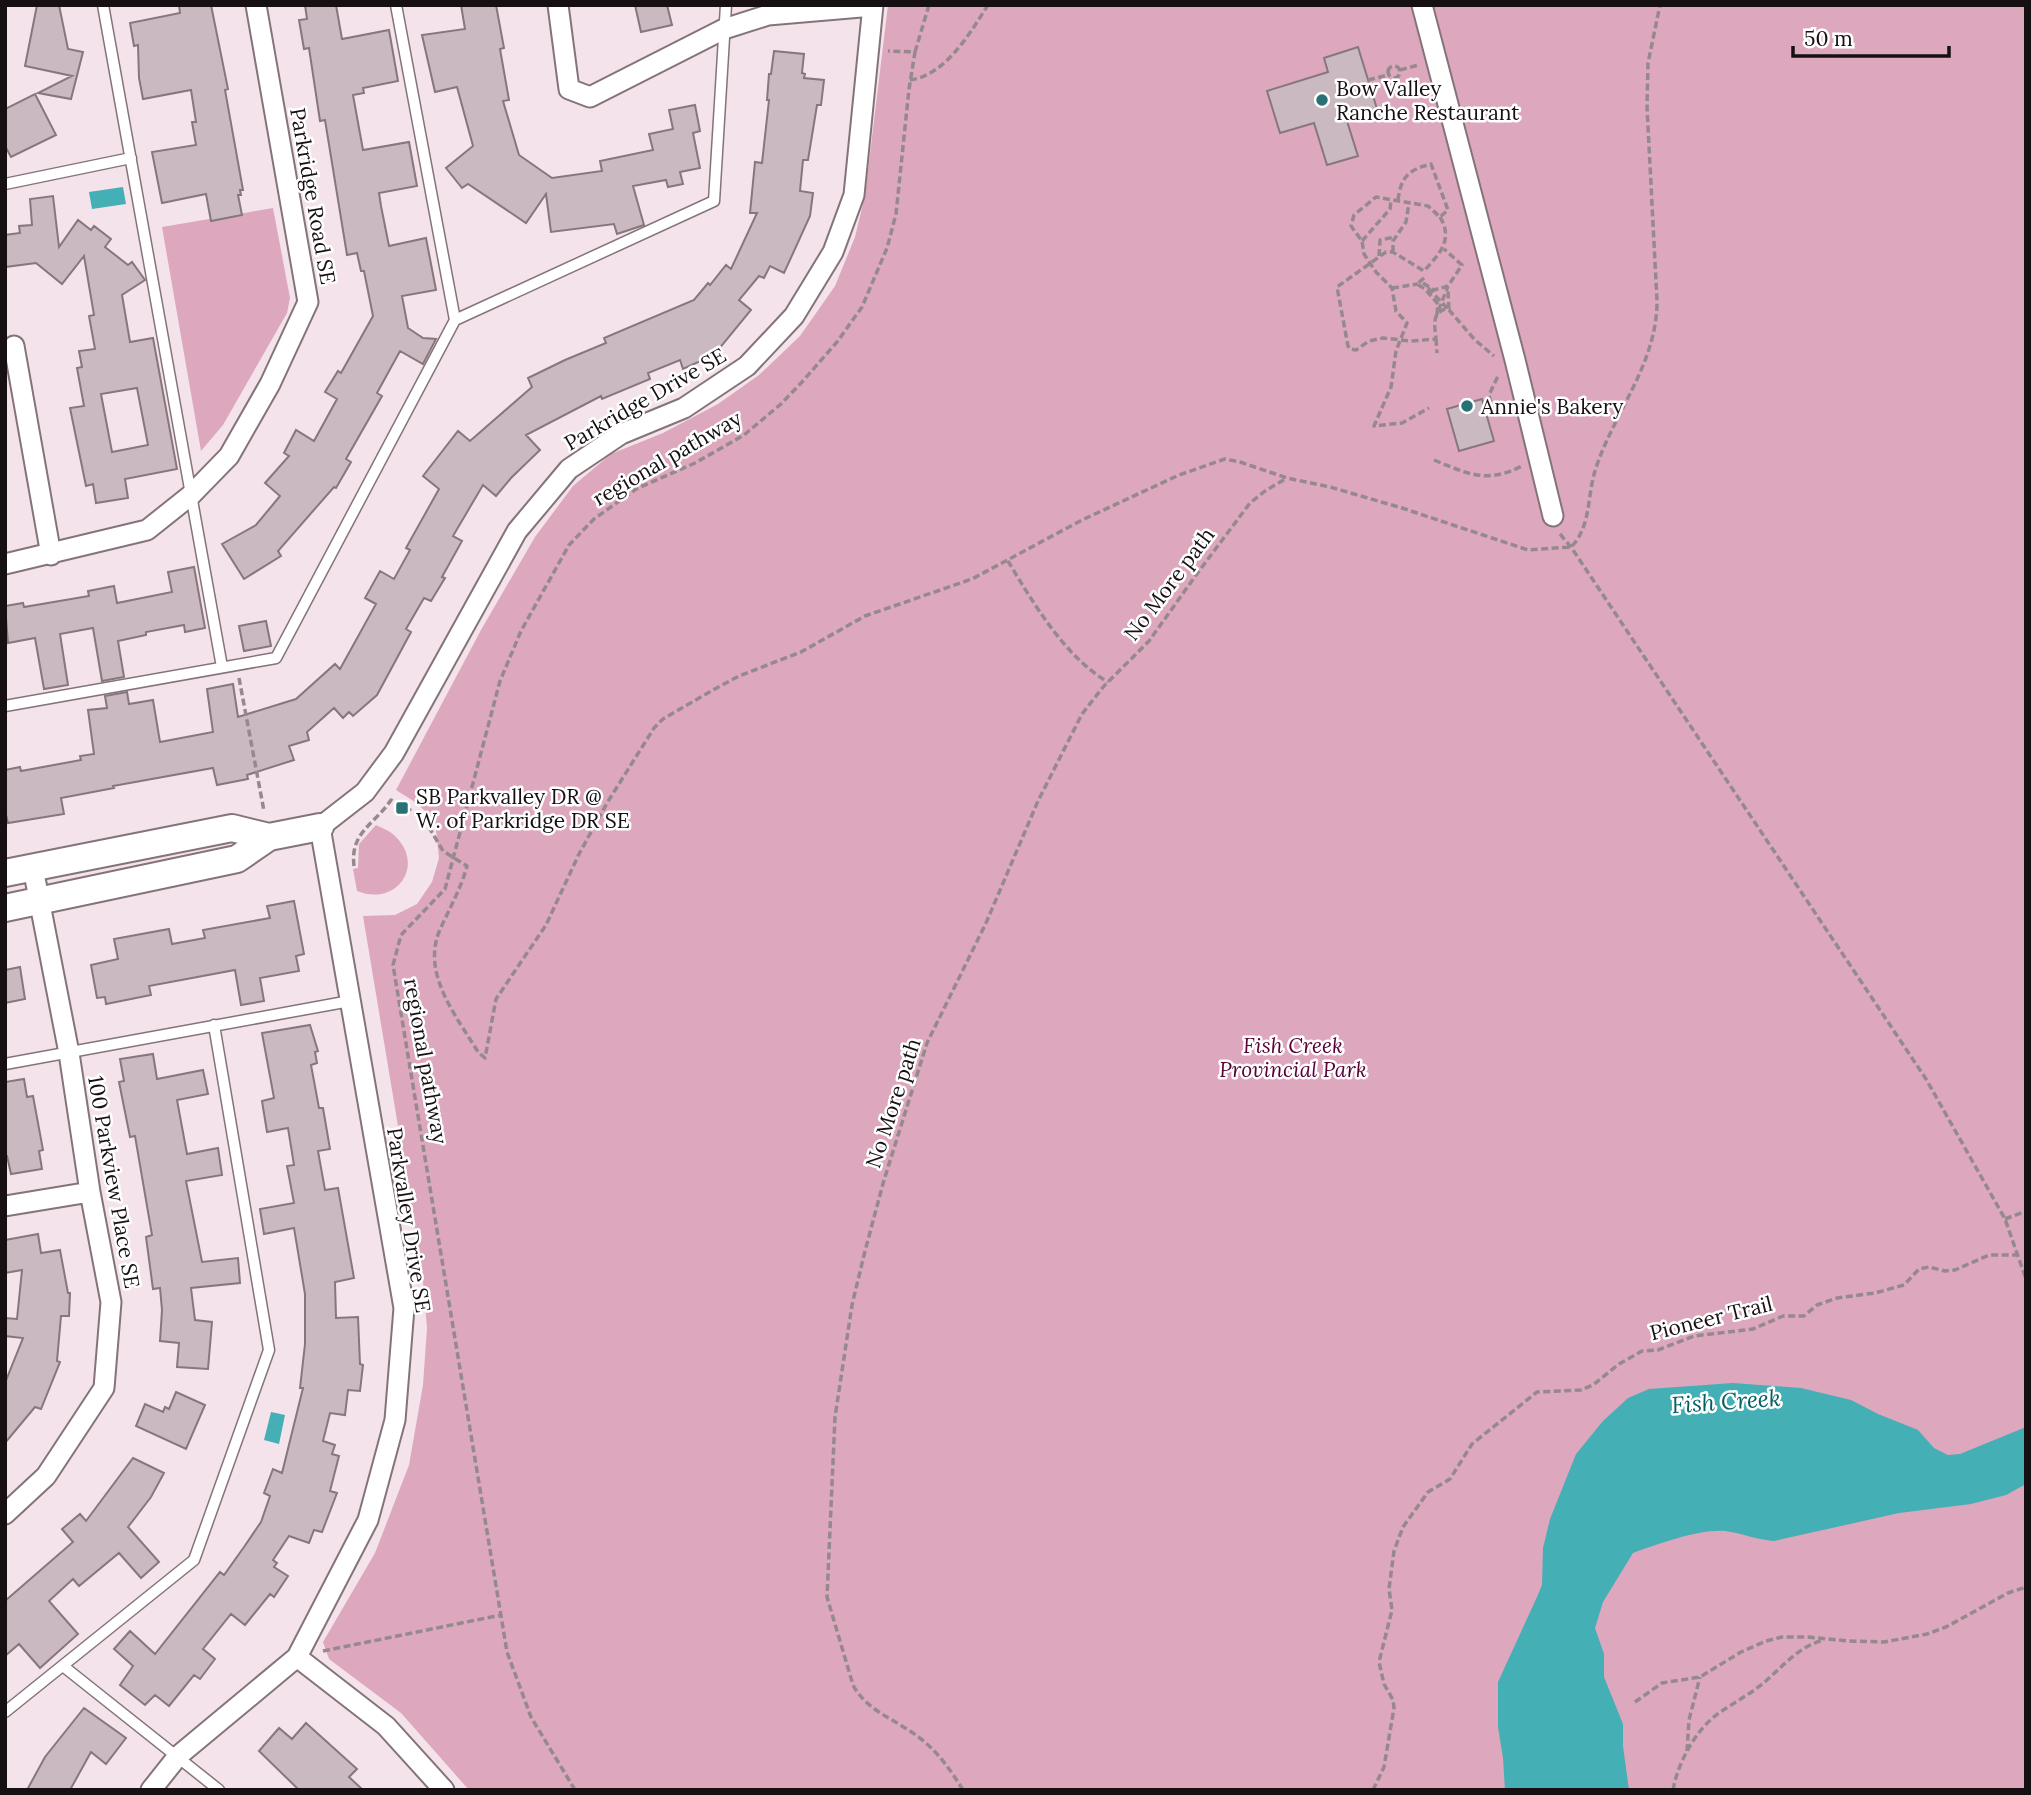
<svg xmlns="http://www.w3.org/2000/svg" width="2031" height="1795" font-family="Lora,serif">
<rect width="100%" height="100%" fill="#f4e3ea"/>
<path fill="#dda7be" d="M 888,5 L 2026,5 L 2026,1790 L 469,1790 L 401,1713 L 329,1659 L 323,1642 L 375,1553 L 409,1465 L 423,1385 L 427,1328 L 422,1270 L 363,916 L 395,915 L 417,904 L 432,882 L 439,858 L 435,820 L 415,802 L 396,790 L 481,630 L 535,537 L 573,486 L 611,454 L 663,433 L 718,404 L 759,375 L 800,336 L 835,286 L 855,237 L 865,195 Z
M 273,208 L 290,298 L 287,313 L 223,425 L 201,451 L 162,227 Z
M 376,825 C 382,828 390,831 395,836 C 426,866 396,907 357,891 L 353,869 L 358,868 L 359,844 Z"/>
<path fill="#44afb4" d="M 123,187 L 126,204 L 92,209 L 89,192 Z
M 1733,1383 L 1801,1388 L 1851,1400 L 1878,1414 L 1918,1430 L 1934,1448 L 1948,1455 L 1960,1454 L 2026,1427 L 2026,1484 L 2006,1495 L 1971,1504 L 1899,1513 L 1774,1541 C 1757,1540 1742,1533 1725,1531 C 1699,1529 1658,1544 1633,1553 L 1603,1602 L 1595,1628 L 1604,1654 L 1604,1677 L 1623,1724 L 1623,1746 L 1629,1790 L 1505,1790 L 1503,1758 L 1498,1727 L 1498,1682 L 1537,1597 L 1542,1585 L 1543,1548 L 1550,1519 L 1576,1454 L 1603,1421 L 1628,1398 L 1649,1389 Z
M 271,1412 L 285,1415 L 279,1444 L 264,1440 Z"/>
<path fill="#cab9c0" stroke="#86777d" stroke-width="2" fill-rule="evenodd" d="M 37,5 L 59,5 L 68,49 L 83,52 L 71,99 L 38,93 L 72,76 L 25,66 Z
M 179,5 L 211,5 L 228,89 L 225,90 L 243,190 L 240,190 L 241,195 L 238,195 L 242,215 L 211,221 L 206,194 L 162,203 L 152,152 L 196,145 L 192,122 L 196,122 L 191,90 L 143,99 L 139,78 L 138,45 L 134,46 L 130,23 L 180,13 Z
M 305,5 L 336,5 L 342,39 L 389,30 L 398,81 L 363,88 L 364,93 L 353,95 L 363,150 L 409,142 L 417,186 L 379,193 L 381,206 L 389,246 L 426,238 L 436,290 L 402,296 L 408,328 L 423,338 L 436,339 L 423,364 L 400,351 L 377,393 L 382,396 L 346,459 L 351,462 L 336,488 L 334,487 L 278,551 L 281,556 L 244,579 L 222,544 L 256,525 L 280,496 L 265,483 L 289,456 L 284,453 L 296,430 L 314,441 L 337,399 L 325,392 L 338,371 L 341,373 L 373,316 L 364,271 L 361,271 L 357,253 L 347,255 L 325,120 L 320,121 L 309,48 L 304,49 L 299,20 L 307,19 Z
M 461,5 L 496,5 L 504,48 L 500,49 L 509,100 L 503,101 L 519,155 L 552,178 L 602,171 L 600,161 L 653,150 L 649,134 L 673,129 L 669,110 L 695,105 L 700,131 L 693,133 L 700,168 L 680,172 L 683,184 L 668,187 L 666,180 L 633,186 L 644,225 L 617,234 L 614,224 L 551,232 L 546,194 L 526,223 L 468,184 L 462,188 L 446,168 L 473,146 L 457,87 L 435,92 L 422,35 L 465,29 Z
M 635,5 L 667,5 L 672,25 L 641,32 Z
M 1358,47 L 1377,109 L 1346,118 L 1358,156 L 1327,165 L 1314,123 L 1280,133 L 1267,91 L 1328,72 L 1324,58 Z
M 774,51 L 804,54 L 802,73 L 805,74 L 804,78 L 824,80 L 821,105 L 817,105 L 808,160 L 803,160 L 800,191 L 813,193 L 810,216 L 784,273 L 770,266 L 764,278 L 759,276 L 739,300 L 751,310 L 714,355 L 683,369 L 680,360 L 648,373 L 650,379 L 602,399 L 601,396 L 526,435 L 540,450 L 511,478 L 496,496 L 483,485 L 453,536 L 462,541 L 442,577 L 445,578 L 431,601 L 424,598 L 406,629 L 411,632 L 377,695 L 353,716 L 349,712 L 343,718 L 334,708 L 307,732 L 309,740 L 289,746 L 294,760 L 247,775 L 248,779 L 217,785 L 213,768 L 113,786 L 114,788 L 61,798 L 64,814 L 8,823 L 5,811 L 5,770 L 20,767 L 21,771 L 81,760 L 80,756 L 94,754 L 88,710 L 107,708 L 105,696 L 127,692 L 129,704 L 153,700 L 160,742 L 213,732 L 207,689 L 233,684 L 238,717 L 296,699 L 335,664 L 340,669 L 376,604 L 365,598 L 380,571 L 394,579 L 410,550 L 406,548 L 439,489 L 423,476 L 458,431 L 470,441 L 532,387 L 528,378 L 565,360 L 606,343 L 604,338 L 694,300 L 708,283 L 710,285 L 726,265 L 731,269 L 757,213 L 750,213 L 755,162 L 762,163 L 769,100 L 767,100 L 769,74 L 771,74 Z
M 35,94 L 56,135 L 11,157 L 5,146 L 5,109 Z
M 53,196 L 59,247 L 78,220 L 91,230 L 94,226 L 111,239 L 105,247 L 128,265 L 132,262 L 145,280 L 122,295 L 130,342 L 153,338 L 177,469 L 125,479 L 128,498 L 96,503 L 93,484 L 86,486 L 70,408 L 84,406 L 77,368 L 82,367 L 79,351 L 95,349 L 89,316 L 94,315 L 84,256 L 62,284 L 36,263 L 5,267 L 5,235 L 20,233 L 19,226 L 32,225 L 30,199 ZM 137,388 L 148,445 L 112,452 L 101,394 Z
M 1482,399 L 1494,441 L 1459,451 L 1447,409 Z
M 194,567 L 205,628 L 185,632 L 184,625 L 146,632 L 146,635 L 118,641 L 124,677 L 102,681 L 93,628 L 60,634 L 68,685 L 44,689 L 35,638 L 8,643 L 5,606 L 23,603 L 24,607 L 89,596 L 88,591 L 114,586 L 117,603 L 172,592 L 168,572 Z
M 266,621 L 271,646 L 244,651 L 239,626 Z
M 294,901 L 304,954 L 296,956 L 299,971 L 260,978 L 264,1001 L 241,1005 L 235,970 L 149,986 L 151,995 L 106,1004 L 105,997 L 97,998 L 91,965 L 118,959 L 114,939 L 169,929 L 172,944 L 205,938 L 203,930 L 270,918 L 267,906 Z
M 20,967 L 25,999 L 5,1003 L 5,970 Z
M 310,1025 L 318,1051 L 315,1052 L 317,1063 L 311,1065 L 319,1108 L 323,1108 L 330,1149 L 318,1151 L 325,1190 L 338,1188 L 354,1278 L 335,1282 L 336,1318 L 358,1317 L 360,1364 L 363,1365 L 360,1391 L 348,1390 L 345,1415 L 330,1413 L 323,1441 L 335,1445 L 332,1454 L 339,1456 L 330,1491 L 337,1493 L 322,1532 L 314,1530 L 309,1543 L 289,1536 L 273,1560 L 277,1563 L 274,1567 L 288,1576 L 274,1597 L 270,1594 L 245,1625 L 231,1614 L 203,1649 L 215,1659 L 200,1679 L 194,1675 L 169,1706 L 155,1695 L 145,1705 L 120,1685 L 133,1666 L 114,1649 L 130,1631 L 155,1654 L 220,1572 L 224,1575 L 244,1547 L 261,1522 L 270,1496 L 264,1493 L 273,1469 L 282,1473 L 303,1388 L 300,1388 L 305,1344 L 305,1294 L 294,1228 L 264,1234 L 260,1209 L 294,1203 L 287,1166 L 294,1165 L 288,1128 L 267,1132 L 262,1101 L 274,1098 L 262,1033 Z
M 153,1054 L 157,1079 L 203,1070 L 208,1094 L 177,1100 L 187,1154 L 218,1148 L 222,1175 L 186,1181 L 202,1262 L 238,1258 L 240,1283 L 191,1288 L 195,1320 L 212,1322 L 208,1369 L 177,1367 L 179,1343 L 160,1341 L 162,1310 L 160,1288 L 153,1289 L 146,1237 L 152,1235 L 135,1136 L 130,1137 L 119,1082 L 124,1081 L 120,1059 Z
M 24,1079 L 27,1097 L 33,1096 L 43,1150 L 39,1151 L 42,1169 L 11,1174 L 7,1156 L 5,1156 L 5,1082 Z
M 38,1234 L 41,1253 L 60,1250 L 68,1293 L 70,1293 L 69,1316 L 61,1316 L 57,1361 L 60,1362 L 41,1409 L 35,1407 L 5,1443 L 5,1383 L 23,1338 L 5,1336 L 5,1318 L 17,1319 L 22,1270 L 5,1273 L 5,1240 Z
M 176,1392 L 205,1405 L 186,1449 L 136,1426 L 145,1404 L 163,1412 L 165,1407 L 169,1409 Z
M 133,1458 L 164,1473 L 151,1497 L 128,1527 L 159,1562 L 141,1578 L 119,1553 L 79,1586 L 73,1579 L 49,1601 L 78,1634 L 40,1668 L 19,1644 L 5,1656 L 5,1601 L 73,1542 L 62,1529 L 80,1514 L 86,1521 Z
M 84,1708 L 126,1738 L 106,1764 L 91,1752 L 70,1790 L 27,1790 L 45,1757 Z
M 306,1723 L 357,1769 L 349,1777 L 363,1790 L 299,1790 L 259,1751 L 279,1728 L 292,1739 Z"/>
<g fill="none" stroke-linecap="round" stroke-linejoin="round">
<g stroke="#84747a" stroke-width="13">
<path id="lane" d="M 103,5 L 222,667
M 5,184 L 131,158
M 455,320 L 714,201 L 726,5
M 5,706 L 276,658 L 455,320 L 396,5
M 5,1064 L 350,1001
M 63,1666 L 219,1790
M 5,1712 L 194,1560 L 269,1350 L 214,1025"/>
</g>
<g stroke="#84747a" stroke-width="23">
<path id="street" d="M 558,5 L 569,89 L 590,97 L 724,29 L 768,15 L 873,6
M 1422,5 L 1515,360 L 1553,516
M 14,346 L 51,555
M 5,564 L 147,530 L 191,495 L 229,456 L 270,384 L 308,302 L 256,5
M 5,1206 L 90,1192
M 5,1514 L 46,1476 L 104,1388 L 111,1302 L 90,1192 L 69,1053 L 33,868
M 297,1657 L 386,1726 L 444,1790
M 151,1790 L 178,1756 L 297,1657 L 368,1520 L 395,1420 L 404,1308 L 320,827 L 365,792 L 394,753 L 517,531 L 569,469 L 621,434 L 684,408 L 747,366 L 794,316 L 833,252 L 854,195 L 873,5"/>
</g>
<g stroke="#84747a" stroke-width="30">
<path id="secondary" d="M 5,873 L 232,828 L 269,837
M 5,908 L 237,859 L 269,837 L 320,827"/>
</g>
<path stroke="#95898e" stroke-width="3.5" stroke-dasharray="7 3.5" stroke-linecap="butt" d="M 915,52 L 929,5
M1388 72a6 6 0 1 1 12 0a6 6 0 1 1-12 0Z
M 1400,70 L 1418,65
M 910,80 C 946,75 970,33 988,5
M 1368,80 L 1388,75
M 1398,200 C 1401,177 1408,170 1431,164 L 1448,210 L 1440,217 L 1428,206 L 1376,197 L 1354,215 L 1351,226 L 1362,241 L 1364,254 L 1376,272 L 1392,288 L 1396,311 L 1407,323 L 1396,351 L 1391,387 L 1374,426 L 1402,423 L 1429,408
M 1440,217 C 1454,240 1439,254 1424,271 L 1393,252 L 1386,252 L 1337,287 L 1348,346 L 1350,349 L 1356,350 L 1369,341 L 1383,338 L 1411,341 L 1436,339 C 1435,326 1431,314 1445,309 L 1449,310 L 1475,340 L 1494,356
M 1362,241 L 1390,209 L 1391,200
M 1393,252 L 1393,241 L 1406,222 L 1409,203
M 1379,256 L 1380,240 L 1395,237
M 1424,278 L 1417,284 L 1425,289 L 1438,304 L 1437,314 L 1448,286
M 1423,283 L 1434,290 L 1448,286 L 1462,265 L 1444,249
M 1392,288 L 1418,284
M 1428,288 L 1449,310 L 1448,291
M 1436,339 L 1437,353
M 1493,413 L 1489,395 L 1498,376
M 1434,460 C 1468,474 1487,484 1522,466
M 1560,534 L 1571,547 L 1926,1079 L 2005,1219 L 2026,1279
M 1008,561 C 1033,603 1066,658 1108,682
M 239,678 L 264,811
M 354,866 C 350,832 374,825 391,800 L 418,814 L 427,824 L 443,851 L 467,866 C 461,889 448,911 439,932 C 422,975 457,1017 478,1052 L 485,1058 L 496,999 L 546,925 L 579,854 L 607,803 L 654,728 L 663,719 L 713,690 L 739,676 L 801,652 L 865,616 L 972,579 L 1082,520 L 1179,475 L 1225,459 L 1240,462 L 1287,478 L 1330,487 L 1402,508 L 1528,550 L 1571,547 C 1591,527 1587,497 1595,471 C 1613,413 1657,365 1657,301 L 1647,107 L 1648,63 L 1660,5
M 2005,1219 L 2026,1211
M 323,1651 L 501,1615
M 1635,1702 L 1662,1683 L 1700,1677 L 1741,1652 L 1766,1641 L 1782,1637 L 1808,1637 L 1849,1641 L 1884,1642 L 1927,1634 L 1946,1627 L 2008,1593 L 2026,1587
M 1687,1751 L 1689,1720 L 1700,1677
M 575,1790 L 531,1717 L 507,1652 L 393,965 L 401,935 L 445,889 L 500,681 L 521,631 L 569,545 L 594,519 L 636,489 L 695,463 L 744,435 L 781,404 L 802,382 L 837,342 L 862,307 L 887,248 L 896,214 L 909,89 L 915,52 L 888,51
M 963,1790 C 951,1771 939,1753 921,1739 C 898,1720 867,1712 853,1685 L 827,1597 L 835,1417 L 852,1305 L 865,1251 L 884,1180 L 927,1043 L 986,923 L 1038,801 L 1082,714 L 1104,686 L 1149,641 L 1199,571 L 1250,503 L 1265,491 L 1287,478
M 1373,1790 L 1384,1767 L 1394,1708 L 1393,1700 L 1384,1684 L 1379,1662 L 1392,1610 L 1389,1589 L 1394,1551 L 1403,1527 L 1428,1492 L 1450,1479 L 1472,1444 L 1537,1392 L 1581,1390 L 1593,1385 L 1619,1364 L 1642,1351 L 1658,1350 L 1694,1336 L 1753,1329 L 1783,1316 L 1804,1316 L 1817,1305 L 1837,1298 L 1875,1293 L 1904,1285 L 1919,1269 L 1929,1267 L 1945,1271 L 1955,1270 L 1989,1255 L 2017,1255
M 1673,1790 C 1678,1763 1694,1733 1715,1716 C 1732,1703 1752,1694 1768,1679 C 1786,1663 1800,1646 1824,1640"/>
<use href="#lane" stroke="#fff" stroke-width="10"/>
<use href="#street" stroke="#fff" stroke-width="19"/>
<use href="#secondary" stroke="#fff" stroke-width="26"/>
</g>
<g fill="#287276" stroke="#fff" stroke-width="2.5">
<circle cx="1322" cy="100" r="7"/>
<circle cx="1467" cy="406" r="7"/>
<rect x="395" y="801" width="14" height="14" rx="3.5"/>
</g>
<g text-anchor="middle" dominant-baseline="central" stroke-width="5" stroke-linejoin="round" paint-order="stroke">
<g font-size="21" fill="#161012" stroke="#fff" text-anchor="start">
<text x="1336" y="88">Bow Valley<tspan x="1336" dy="24">Ranche Restaurant</tspan></text>
<text x="1481" y="406">Annie's Bakery</text>
<text x="416" y="796">SB Parkvalley DR @<tspan x="416" dy="24">W. of Parkridge DR SE</tspan></text>
</g>
<g font-size="21" fill="#161012" stroke="#fff">
<text transform="translate(313 196) rotate(80)">Parkridge Road SE</text>
<text transform="translate(645 399) rotate(-30)">Parkridge Drive SE</text>
<text transform="translate(667 458) rotate(-30)">regional pathway</text>
<text transform="translate(1169 584) rotate(-53)">No More path</text>
<text transform="translate(426 1061) rotate(80)">regional pathway</text>
<text transform="translate(893 1103) rotate(-72)">No More path</text>
<text transform="translate(114 1182) rotate(80)">100 Parkview Place SE</text>
<text transform="translate(409 1220) rotate(81)">Parkvalley Drive SE</text>
<text transform="translate(1711 1318) rotate(-14)">Pioneer Trail</text>
</g>
<g font-size="21" font-style="italic" fill="#580035" stroke="#fff">
<text x="1293" y="1045">Fish Creek<tspan x="1293" dy="24">Provincial Park</tspan></text>
</g>
<g font-size="23" font-style="italic" fill="#006164" stroke="#fff">
<text transform="translate(1726 1401) rotate(-4)">Fish Creek</text>
</g>
</g>
<rect width="2031" height="1795" fill="none" stroke="#161012" stroke-width="14"/>
<path d="M1793 46v10h156v-10" fill="none" stroke="#161012" stroke-width="3.5"/>
<text x="1804" y="46" font-size="21" fill="#161012" stroke="#ffffff" stroke-width="5" paint-order="stroke">50 m</text>
</svg>
